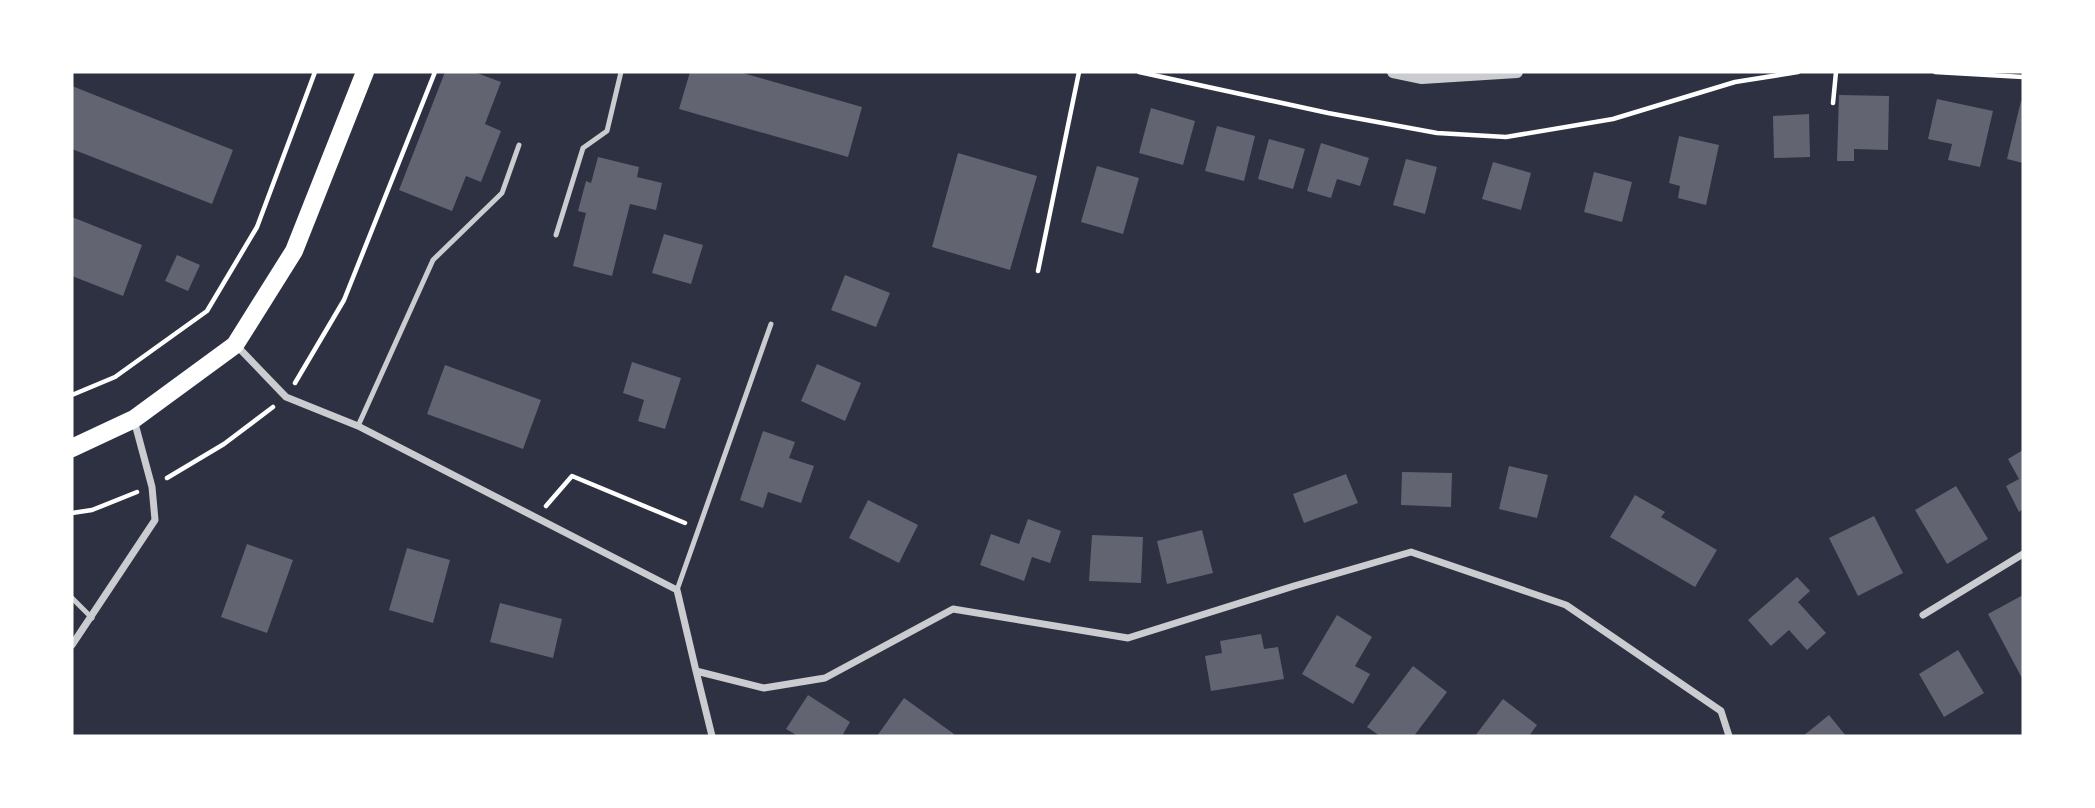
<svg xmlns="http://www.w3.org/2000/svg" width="2095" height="808" font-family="Roboto,sans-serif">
<rect width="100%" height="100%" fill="#2d3142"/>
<path fill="#626471" d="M 445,72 L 474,72 L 501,82 L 485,124 L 501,131 L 481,182 L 466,176 L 452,211 L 399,190 Z
M 690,72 L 739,72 L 862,107 L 848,157 L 679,109 Z
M 72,86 L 233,150 L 212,204 L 72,149 Z
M 1839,95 L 1889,96 L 1888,150 L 1854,149 L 1854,161 L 1837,161 Z
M 1937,99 L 1993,111 L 1980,167 L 1948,160 L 1952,144 L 1928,139 Z
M 2021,101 L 2023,101 L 2023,163 L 2007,159 Z
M 1151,108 L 1195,121 L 1183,165 L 1139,153 Z
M 1809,114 L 1810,157 L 1774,158 L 1773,116 Z
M 1217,126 L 1255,136 L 1244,181 L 1205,171 Z
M 1679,136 L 1719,145 L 1706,205 L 1678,198 L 1680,186 L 1669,183 Z
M 1269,139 L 1305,149 L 1293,189 L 1258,179 Z
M 1321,143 L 1369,158 L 1360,186 L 1337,179 L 1331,198 L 1307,191 Z
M 958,153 L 1037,176 L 1010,270 L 932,247 Z
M 598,157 L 639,167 L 637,177 L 662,183 L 656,210 L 630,204 L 612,276 L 573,266 L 586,213 L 578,211 L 586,181 L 591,183 Z
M 1406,159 L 1437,167 L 1425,214 L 1393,205 Z
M 1493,162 L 1531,173 L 1521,210 L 1482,199 Z
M 1097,166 L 1139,178 L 1123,234 L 1081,222 Z
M 1594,172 L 1632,182 L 1622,222 L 1584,212 Z
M 72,217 L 142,245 L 123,296 L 72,276 Z
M 664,234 L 703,245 L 691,284 L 652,273 Z
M 177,255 L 200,265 L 188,291 L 165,281 Z
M 845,275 L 890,293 L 876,327 L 831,310 Z
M 632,362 L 681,378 L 665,429 L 638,421 L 644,400 L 623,393 Z
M 817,364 L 861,383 L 845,421 L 801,401 Z
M 445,365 L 541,400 L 523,449 L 427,414 Z
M 763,431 L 795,442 L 789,458 L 814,466 L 801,503 L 768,492 L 763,508 L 740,500 Z
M 2023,450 L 2023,509 L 2019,512 L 2006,486 L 2019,479 L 2008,459 Z
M 1509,466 L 1548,475 L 1537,518 L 1499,509 Z
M 1402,472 L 1452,473 L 1451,507 L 1401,505 Z
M 1346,474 L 1358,503 L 1304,523 L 1293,494 Z
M 1956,486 L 1988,539 L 1947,564 L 1915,510 Z
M 1635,495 L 1665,512 L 1661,517 L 1717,550 L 1695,587 L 1610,537 Z
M 868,500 L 918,525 L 899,563 L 849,538 Z
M 1874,516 L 1903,573 L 1858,596 L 1829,538 Z
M 1028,519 L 1061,531 L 1050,563 L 1032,557 L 1024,581 L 980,565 L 991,534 L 1019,544 Z
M 1202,530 L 1213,573 L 1167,584 L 1157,541 Z
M 1092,535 L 1143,537 L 1141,583 L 1089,581 Z
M 247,544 L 293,560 L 267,633 L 221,617 Z
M 407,548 L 450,560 L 433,623 L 389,610 Z
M 1797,577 L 1810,591 L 1798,602 L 1826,633 L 1807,650 L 1789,630 L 1771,646 L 1748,620 Z
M 2023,595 L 2023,680 L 1988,614 Z
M 500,603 L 562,619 L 553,658 L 490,642 Z
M 1337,615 L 1372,637 L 1355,666 L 1370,674 L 1353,704 L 1302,674 Z
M 1261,634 L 1264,649 L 1278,647 L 1284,679 L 1211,691 L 1205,656 L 1222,653 L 1220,641 Z
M 1958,650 L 1984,693 L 1944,717 L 1919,674 Z
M 1413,666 L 1447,692 L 1414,736 L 1380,736 L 1367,727 Z
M 808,695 L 850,722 L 842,736 L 798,736 L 786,729 Z
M 904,698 L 954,734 L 953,736 L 877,736 Z
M 1503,699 L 1537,725 L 1529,736 L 1475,736 Z
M 1829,715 L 1846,736 L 1803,736 Z"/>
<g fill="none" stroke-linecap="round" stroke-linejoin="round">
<path stroke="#fff" stroke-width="4.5" d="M 1139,72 L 1328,113 L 1437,133 L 1506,137 L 1613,119 L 1735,82 L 1798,72
M 1935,72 L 2023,77
M 1833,103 L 1836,72
M 1038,271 L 1079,72
M 295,383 L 344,300 L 435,72
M 72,395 L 115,377 L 207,311 L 257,227 L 315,72
M 167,478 L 224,444 L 273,407
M 546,506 L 572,476 L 685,523
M 72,513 L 92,510 L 137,492"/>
<path stroke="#caccd0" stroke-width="5" d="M 556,235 L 583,148 L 607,131 L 621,72
M 358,426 L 433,260 L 502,193 L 519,145
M 677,590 L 771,324
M 72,598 L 92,618"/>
<path stroke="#caccd0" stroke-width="7" d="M 236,345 L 286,397 L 358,426 L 677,590 L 696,671 L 764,688 L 825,678 L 953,609 L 1128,638 L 1294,586 L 1411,552 L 1566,605 L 1721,711 L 1729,736
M 1923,615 L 2023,554
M 72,645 L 155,520 L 152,487 L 134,420
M 696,671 L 712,736"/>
<path stroke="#caccd0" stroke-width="12" d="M 1393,72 L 1422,78 L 1517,72"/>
<path stroke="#fff" stroke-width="18" d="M 72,448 L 134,419 L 235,345 L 294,251 L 365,72"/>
</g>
<rect width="2095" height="808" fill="none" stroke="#ffffff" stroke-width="147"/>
</svg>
